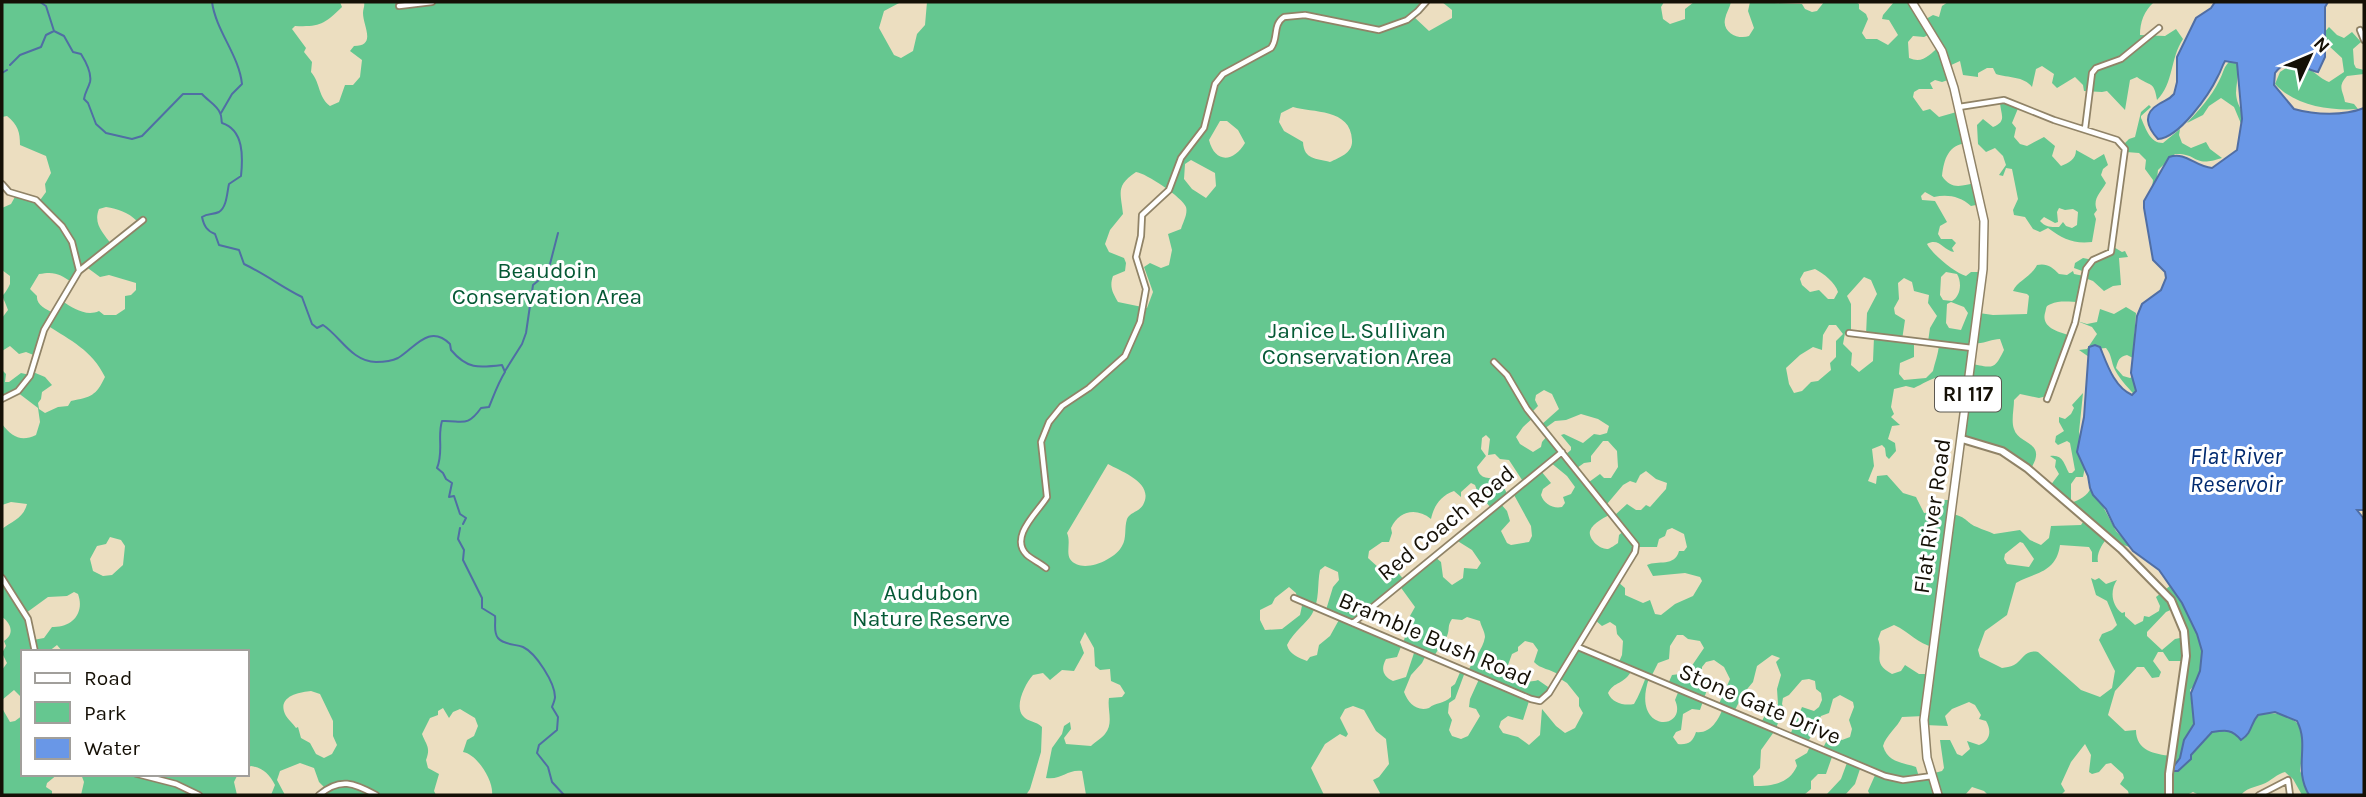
<svg xmlns="http://www.w3.org/2000/svg" width="2366" height="797" font-family="Karla,sans-serif">
<rect width="100%" height="100%" fill="#ecdec0"/>
<path fill="#65c790" fill-rule="evenodd" d="M 2,2 L 340,2 L 342,7 C 324,24 321,27 295,26 L 292,29 L 306,48 L 304,52 L 312,62 L 311,72 C 321,84 318,97 330,106 L 339,102 L 345,85 L 353,85 L 360,77 L 362,60 L 350,51 L 354,46 C 377,46 363,26 363,13 C 363,9 365,6 364,2 L 399,2 L 400,6 L 430,2 L 901,2 L 884,11 L 879,28 L 894,55 L 901,58 L 913,51 L 917,34 L 925,25 L 927,2 L 1426,2 L 1413,16 L 1429,31 L 1452,18 L 1452,10 L 1442,2 L 1664,2 L 1661,7 L 1663,19 L 1670,24 L 1685,19 L 1685,9 L 1694,2 L 1731,2 C 1730,7 1726,13 1725,19 C 1722,33 1739,40 1749,36 L 1754,28 L 1748,11 L 1750,2 L 1802,4 L 1805,9 L 1812,12 L 1817,11 L 1824,2 L 1856,2 L 1859,4 L 1859,9 L 1866,14 L 1868,19 L 1862,33 L 1866,39 L 1877,39 L 1888,45 L 1898,35 L 1889,20 L 1882,19 L 1883,15 L 1894,2 L 1913,2 L 1926,19 L 1933,15 L 1939,17 L 1942,6 L 1948,2 L 2154,2 C 2144,11 2140,22 2140,35 L 2165,36 L 2176,29 L 2183,39 C 2170,58 2174,83 2157,100 C 2154,80 2150,87 2137,77 L 2130,80 L 2125,110 L 2107,91 L 2102,92 L 2084,91 L 2083,85 L 2075,77 L 2057,88 L 2052,83 L 2054,74 L 2042,66 L 2036,69 L 2032,87 C 2024,76 2008,78 1996,74 L 1993,68 L 1987,68 L 1978,73 L 1978,77 L 1963,75 L 1960,61 L 1949,66 L 1951,79 L 1942,82 L 1935,80 L 1930,83 L 1933,89 L 1919,89 L 1914,92 L 1913,97 L 1923,111 L 1930,109 L 1939,117 L 1960,111 L 1967,143 C 1948,145 1944,159 1942,176 C 1952,191 1962,185 1977,183 L 1981,204 L 1971,206 C 1960,196 1947,194 1934,197 L 1925,192 L 1921,196 L 1922,200 L 1935,201 L 1947,222 L 1940,226 L 1938,234 L 1941,239 L 1952,239 L 1956,243 L 1952,248 L 1954,252 C 1943,250 1939,237 1927,244 C 1932,254 1955,273 1966,276 L 1971,272 L 1983,272 L 1979,313 L 1993,315 L 2027,314 L 2029,296 L 2027,294 L 2013,291 C 2017,281 2031,277 2037,265 C 2047,263 2052,267 2059,274 L 2067,275 L 2073,271 L 2074,274 L 2084,276 L 2085,272 L 2074,268 L 2075,263 L 2083,258 L 2093,260 L 2112,246 L 2122,252 L 2125,251 L 2128,257 L 2119,258 L 2121,285 L 2113,286 L 2104,291 L 2093,281 L 2085,278 L 2080,302 C 2071,302 2059,300 2051,304 C 2045,306 2047,307 2045,313 C 2041,328 2059,332 2071,336 L 2047,396 L 2039,398 L 2020,394 L 2014,400 C 2014,409 2011,421 2014,429 C 2018,445 2049,441 2030,470 L 2009,454 L 1962,439 L 1967,393 L 1958,393 C 1955,388 1953,381 1948,378 C 1938,373 1923,384 1914,388 L 1906,386 L 1894,389 L 1891,407 L 1894,414 L 1891,417 L 1900,425 L 1892,426 L 1888,439 L 1895,443 L 1896,451 L 1889,459 L 1886,456 L 1885,448 L 1882,445 L 1872,449 L 1874,466 L 1868,481 L 1876,484 L 1877,476 L 1887,475 L 1903,493 L 1916,497 L 1924,513 L 1934,512 L 1937,504 L 1942,500 L 1954,500 L 1952,514 C 1968,517 1966,523 1977,527 C 1983,530 1988,531 1994,534 L 2020,530 L 2030,540 L 2041,545 L 2049,538 L 2051,526 L 2081,525 L 2086,518 L 2050,486 L 2059,474 L 2055,467 L 2056,460 L 2050,456 C 2063,454 2064,464 2069,473 L 2072,473 L 2075,470 L 2070,443 L 2067,441 L 2058,445 L 2055,442 L 2056,436 L 2064,431 L 2059,422 L 2059,417 L 2065,419 L 2071,414 L 2074,408 L 2072,405 L 2083,393 L 2079,432 L 2085,467 L 2083,477 L 2076,477 L 2071,484 L 2071,503 C 2079,500 2088,496 2091,487 L 2088,482 L 2090,482 L 2116,531 L 2132,548 L 2118,543 L 2108,537 C 2103,543 2096,553 2098,562 L 2092,562 L 2092,552 L 2089,547 L 2060,545 C 2056,573 2036,572 2016,583 L 2007,615 L 1985,631 L 1978,650 L 1980,657 L 2002,668 C 2006,667 2010,667 2014,665 C 2023,660 2025,649 2038,652 L 2081,690 L 2100,697 L 2112,688 L 2115,671 L 2099,640 L 2102,634 L 2112,630 L 2117,625 L 2107,601 L 2096,595 L 2091,578 L 2095,580 L 2099,578 L 2106,584 L 2117,580 C 2110,590 2111,605 2122,613 L 2125,612 L 2125,616 L 2135,625 L 2143,621 L 2144,616 L 2149,617 L 2159,611 L 2160,606 L 2156,597 L 2171,585 C 2190,612 2203,640 2205,673 L 2190,690 L 2194,724 L 2184,740 L 2180,758 L 2174,766 L 2191,755 L 2212,732 C 2226,730 2232,729 2242,740 C 2252,733 2250,724 2258,715 C 2276,710 2294,716 2305,732 L 2300,771 L 2307,785 L 2308,795 L 2302,795 L 2293,779 L 2285,772 C 2278,774 2275,777 2269,781 C 2260,787 2248,786 2241,795 L 2199,795 L 2193,792 L 2187,795 L 2129,795 L 2128,791 L 2120,784 L 2124,778 L 2123,774 L 2111,763 L 2106,764 L 2099,772 L 2092,774 L 2089,772 L 2091,755 L 2085,744 L 2071,762 L 2061,784 L 2065,791 L 2061,795 L 1988,795 L 1984,791 L 1972,787 L 1965,795 L 1870,795 L 1868,791 L 1876,773 L 1861,766 L 1855,784 L 1845,795 L 1826,795 L 1841,779 L 1848,760 L 1833,754 L 1826,774 L 1818,774 L 1811,781 L 1811,789 L 1804,795 L 1379,795 L 1380,793 L 1373,780 L 1379,777 L 1389,764 L 1386,739 L 1376,731 L 1364,710 L 1353,706 L 1345,709 L 1340,718 L 1348,734 L 1346,737 L 1340,734 L 1325,744 L 1311,768 L 1324,795 L 1086,795 L 1082,771 C 1067,769 1063,780 1046,778 L 1052,748 L 1062,734 L 1064,726 L 1070,722 L 1071,729 L 1064,738 L 1066,744 L 1091,746 C 1095,742 1102,738 1105,734 C 1114,723 1107,710 1109,698 L 1122,697 L 1125,693 L 1120,685 L 1111,681 L 1110,669 L 1100,670 L 1095,666 L 1094,648 L 1085,632 L 1080,642 L 1084,653 L 1074,671 L 1062,670 L 1050,680 L 1043,673 L 1033,675 C 1025,684 1014,706 1023,716 C 1028,722 1036,721 1042,727 L 1041,752 L 1030,789 L 1026,795 L 492,795 C 494,781 477,754 463,752 L 467,740 L 474,736 L 478,726 L 475,718 L 460,709 L 453,712 L 449,718 L 443,708 L 438,711 L 438,715 L 430,718 L 422,734 C 426,745 431,747 426,760 L 428,768 L 439,774 L 434,791 L 436,795 L 321,795 L 326,789 L 319,782 L 314,768 L 300,763 L 280,771 L 277,780 L 285,795 L 271,795 L 275,785 C 269,774 263,768 251,766 L 247,768 L 247,652 L 63,652 L 57,645 L 48,652 L 23,652 L 23,705 L 22,698 L 14,690 L 2,700 L 2,670 L 7,663 L 2,653 L 6,646 L 4,641 C 15,634 11,623 2,617 L 2,529 C 12,521 23,519 27,504 L 11,502 L 2,505 L 2,424 C 12,437 21,442 36,435 L 40,422 L 38,408 L 17,392 L 2,399 L 2,370 L 6,374 L 5,382 L 9,382 L 21,373 L 30,375 L 33,372 L 45,377 L 52,385 L 42,392 L 41,399 L 38,403 L 39,409 L 45,413 L 58,407 L 68,406 L 71,401 C 91,397 96,396 105,377 C 92,350 71,341 47,325 L 36,356 L 26,352 L 19,354 L 10,346 L 2,351 L 2,318 L 8,310 C 0,288 1,303 10,284 L 10,276 L 2,270 L 2,208 L 11,204 L 16,195 L 38,203 L 46,192 L 45,184 L 51,173 L 46,156 L 20,145 C 20,132 18,125 7,116 L 2,117 ZM 1932,33 L 1940,46 C 1929,55 1923,64 1909,58 L 1908,42 L 1913,36 L 1924,37 ZM 1293,107 C 1312,113 1351,108 1352,140 C 1353,153 1340,157 1330,162 C 1316,158 1304,160 1303,142 L 1284,131 L 1279,122 L 1281,113 ZM 1220,121 L 1227,121 L 1238,130 L 1245,143 C 1234,162 1215,164 1209,140 ZM 1191,160 L 1215,173 L 1216,186 L 1206,198 L 1192,189 L 1184,179 L 1185,164 ZM 1136,172 C 1146,173 1183,198 1186,207 C 1188,214 1183,222 1181,229 L 1168,234 L 1172,250 L 1169,265 L 1161,268 L 1150,263 L 1144,267 L 1153,292 L 1147,308 L 1118,302 C 1113,293 1109,287 1113,276 L 1125,271 L 1126,263 L 1124,258 L 1109,252 L 1105,244 L 1110,230 L 1123,214 C 1121,193 1115,186 1136,172 ZM 106,207 C 118,209 128,212 137,221 L 112,245 C 103,233 93,224 99,209 ZM 85,266 L 100,277 L 109,275 L 136,283 L 136,290 L 131,295 L 125,296 L 125,309 L 116,315 L 104,315 L 99,311 C 86,317 73,308 62,301 L 53,313 C 46,309 36,305 37,296 L 30,289 L 39,274 C 55,271 60,274 73,283 ZM 1815,269 C 1824,274 1835,282 1838,292 L 1834,299 L 1828,299 L 1819,290 L 1810,292 L 1802,285 L 1800,279 L 1804,272 ZM 1946,272 L 1957,274 C 1962,282 1961,296 1952,301 L 1943,300 L 1940,295 L 1941,277 ZM 1864,277 L 1871,280 L 1877,294 L 1867,313 L 1866,335 L 1874,337 L 1873,361 L 1859,372 L 1851,365 L 1852,353 L 1843,344 L 1845,333 L 1851,333 L 1851,304 L 1847,296 ZM 1904,278 L 1912,282 L 1914,291 L 1929,295 L 1928,303 L 1937,316 L 1930,328 L 1928,342 L 1939,345 C 1938,355 1935,362 1933,371 L 1926,378 L 1904,380 L 1899,374 L 1900,363 L 1914,357 L 1914,342 L 1902,340 L 1905,320 L 1895,314 L 1894,308 L 1899,299 L 1898,283 ZM 1951,302 L 1964,307 L 1968,313 L 1961,330 L 1949,328 L 1946,323 L 1947,304 ZM 1829,325 L 1836,325 L 1843,334 L 1836,341 L 1836,357 L 1830,363 L 1831,370 L 1818,381 L 1811,382 L 1802,391 L 1794,393 L 1789,384 L 1786,368 L 1800,355 L 1813,347 L 1822,350 L 1823,335 ZM 2000,339 L 2004,350 C 1994,370 1994,368 1972,364 L 1975,343 C 1985,344 1991,339 2000,339 ZM 1544,390 L 1552,394 L 1559,409 L 1541,425 L 1544,429 L 1555,421 L 1566,420 L 1581,414 L 1598,419 L 1609,426 L 1607,433 L 1600,435 L 1594,434 L 1583,443 L 1564,434 L 1561,435 L 1571,447 L 1571,450 L 1565,455 L 1548,435 L 1542,442 L 1541,447 L 1533,452 L 1520,444 L 1516,437 L 1523,427 L 1534,417 L 1531,413 L 1538,406 L 1535,400 L 1536,395 ZM 1486,435 L 1490,439 L 1488,455 L 1495,454 L 1500,459 L 1509,460 L 1524,483 L 1513,493 L 1531,526 L 1532,536 L 1529,542 L 1511,545 L 1507,543 L 1501,531 L 1510,521 L 1507,511 L 1500,503 L 1508,496 L 1500,479 C 1489,477 1480,481 1477,467 L 1486,456 L 1481,449 L 1482,438 ZM 1603,441 L 1608,441 L 1617,451 L 1618,467 L 1611,478 L 1604,478 L 1600,474 L 1589,482 L 1577,468 L 1584,463 L 1591,462 L 1591,456 ZM 1550,462 L 1567,476 L 1575,487 L 1571,494 L 1563,497 L 1565,503 L 1562,507 C 1553,509 1544,504 1541,495 L 1543,489 L 1551,483 L 1541,471 ZM 1108,464 C 1122,472 1155,483 1143,505 C 1139,512 1130,512 1127,519 C 1124,528 1127,538 1122,546 C 1115,560 1081,575 1070,559 C 1066,552 1071,542 1067,533 ZM 1646,471 L 1656,479 L 1667,483 L 1666,489 L 1650,507 L 1646,505 L 1641,510 L 1636,510 L 1627,504 L 1615,515 L 1626,529 L 1619,535 L 1618,543 C 1617,544 1609,549 1608,549 C 1600,550 1588,539 1590,531 C 1593,522 1606,517 1613,513 L 1607,504 L 1623,485 L 1630,481 L 1636,483 L 1640,475 ZM 1471,483 L 1475,485 L 1478,493 L 1492,509 L 1456,540 L 1472,550 L 1481,563 L 1477,569 L 1464,568 L 1463,578 L 1452,585 L 1443,577 L 1441,562 L 1434,556 L 1404,580 L 1391,564 L 1379,568 L 1368,558 L 1369,551 L 1382,542 L 1389,542 L 1392,533 L 1391,528 C 1399,511 1416,507 1431,519 C 1434,506 1440,496 1454,491 L 1461,497 L 1461,492 ZM 1672,528 L 1684,534 L 1687,547 L 1684,551 L 1679,551 C 1675,567 1658,560 1647,565 L 1653,576 L 1685,573 L 1700,577 L 1702,581 L 1693,596 L 1675,604 L 1661,615 L 1655,614 L 1650,600 L 1643,603 L 1625,595 L 1625,588 L 1618,582 L 1637,547 L 1657,547 L 1659,539 L 1665,536 L 1667,530 ZM 110,537 L 121,540 L 125,546 L 123,565 L 112,575 L 103,576 L 93,571 L 90,559 L 97,546 L 106,544 ZM 2020,542 L 2023,543 L 2034,559 L 2029,567 L 2007,564 L 2004,559 L 2005,554 ZM 1325,566 L 1338,572 L 1339,580 L 1333,587 L 1326,610 L 1340,618 L 1330,636 L 1319,645 L 1317,655 L 1310,657 L 1307,661 C 1299,658 1289,654 1287,645 C 1294,631 1306,624 1312,614 C 1320,601 1317,584 1320,570 ZM 1399,585 L 1415,607 L 1406,623 L 1399,628 L 1406,633 L 1403,644 L 1415,650 L 1406,677 L 1393,681 C 1382,676 1381,668 1386,659 L 1397,657 L 1402,644 L 1355,623 ZM 1289,587 L 1296,593 L 1297,598 L 1303,601 L 1300,615 L 1282,629 L 1265,630 L 1260,620 L 1260,610 L 1272,604 L 1275,598 ZM 74,592 L 78,594 C 85,613 72,628 52,627 L 44,638 L 33,640 L 26,613 L 48,597 L 67,596 ZM 2175,608 L 2185,637 L 2175,639 L 2162,650 L 2147,636 L 2147,632 L 2166,612 ZM 1467,617 L 1480,621 C 1481,626 1485,632 1485,637 C 1483,650 1472,660 1468,672 L 1480,677 L 1470,699 L 1469,707 L 1476,709 L 1480,716 L 1468,736 L 1461,739 L 1452,736 L 1449,730 L 1452,720 L 1448,713 L 1449,703 L 1455,699 L 1465,672 L 1461,670 L 1455,684 L 1451,687 L 1451,697 C 1444,704 1436,702 1429,708 C 1417,712 1408,703 1404,692 L 1411,675 L 1422,663 L 1426,655 L 1434,657 C 1437,649 1444,644 1447,636 C 1450,629 1447,626 1452,619 L 1462,620 ZM 1595,620 L 1602,626 L 1610,622 L 1616,626 L 1617,634 L 1623,641 L 1622,655 L 1618,664 L 1578,646 ZM 1894,625 C 1910,632 1917,644 1934,647 L 1931,674 L 1919,674 L 1905,665 L 1901,671 L 1892,674 C 1871,663 1884,655 1878,639 L 1881,631 ZM 1677,635 L 1683,635 L 1688,639 L 1700,641 L 1704,648 L 1691,667 L 1683,667 L 1680,674 L 1672,675 L 1668,684 L 1679,690 L 1675,700 C 1689,731 1630,734 1649,678 L 1651,677 L 1658,663 L 1669,659 L 1670,646 ZM 1525,641 L 1533,643 L 1538,650 L 1534,662 C 1540,669 1551,669 1559,675 L 1559,678 L 1567,683 L 1579,698 L 1579,706 L 1583,713 L 1575,728 L 1565,733 L 1556,726 L 1542,709 L 1540,735 L 1529,745 L 1518,737 L 1503,733 L 1499,727 L 1501,721 L 1508,716 L 1523,720 L 1530,698 L 1542,700 L 1551,689 L 1538,680 C 1523,685 1518,676 1508,665 L 1512,654 L 1518,651 L 1518,647 ZM 2158,652 L 2163,652 L 2169,661 L 2184,661 L 2171,756 C 2155,754 2136,751 2136,730 L 2125,731 L 2108,715 L 2115,691 L 2137,667 L 2144,667 L 2152,678 L 2159,677 L 2161,672 L 2153,661 ZM 1772,655 L 1780,658 L 1776,662 L 1781,675 L 1777,689 L 1778,704 L 1772,713 L 1765,715 L 1761,723 L 1734,712 L 1743,694 L 1753,682 L 1757,666 ZM 1714,660 L 1724,667 L 1730,679 L 1718,706 L 1723,708 C 1718,721 1710,734 1696,732 C 1693,742 1688,745 1678,744 L 1673,737 L 1676,732 L 1681,730 L 1683,714 L 1692,709 L 1700,710 L 1709,684 L 1702,678 L 1702,667 L 1706,662 ZM 1632,670 L 1646,677 C 1642,687 1639,696 1634,704 C 1624,706 1612,703 1608,693 C 1614,681 1624,685 1632,670 ZM 1809,679 L 1815,681 L 1816,689 L 1821,693 L 1822,700 L 1819,707 L 1814,711 L 1802,707 L 1790,735 L 1808,742 L 1821,716 L 1829,713 L 1833,699 L 1840,695 L 1853,702 L 1854,707 L 1849,720 L 1852,729 L 1850,737 L 1842,740 L 1830,734 L 1823,748 L 1811,744 L 1807,753 L 1795,760 L 1797,766 C 1789,784 1772,786 1754,786 L 1753,776 L 1760,768 L 1761,750 L 1776,729 L 1781,713 L 1784,709 L 1782,704 L 1783,698 L 1789,695 L 1802,680 ZM 311,691 L 320,694 L 333,721 L 333,736 L 337,745 L 332,754 L 324,758 L 316,754 L 310,743 L 301,738 L 298,727 L 296,728 C 293,723 287,719 285,714 C 277,696 300,692 311,691 ZM 1969,702 L 1975,705 L 1981,715 L 1979,719 L 1986,721 C 1992,731 1990,741 1979,745 L 1967,741 L 1970,749 L 1962,756 L 1957,754 L 1950,740 L 1940,740 L 1944,768 L 1942,771 L 1919,777 L 1916,767 C 1902,762 1888,763 1883,746 C 1886,735 1897,728 1902,717 L 1924,716 L 1925,725 L 1948,726 L 1945,716 L 1952,709 Z
M 2329,27 L 2337,35 L 2344,38 L 2352,32 L 2361,42 L 2353,49 L 2354,64 L 2356,68 L 2364,70 L 2364,74 L 2347,76 C 2337,87 2343,90 2345,102 L 2354,104 L 2358,109 C 2331,111 2295,106 2275,84 L 2280,72 L 2294,63 C 2309,64 2316,77 2329,82 L 2344,72 L 2342,58 L 2329,46 L 2323,49 L 2323,34 Z
M 2231,60 L 2235,60 C 2241,68 2236,83 2236,93 C 2237,109 2245,108 2242,126 L 2234,107 L 2221,98 L 2209,106 L 2203,115 L 2187,123 C 2198,111 2212,96 2219,81 C 2224,72 2223,67 2231,60 Z
M 2000,101 L 2019,106 L 2012,123 L 2016,128 L 2014,137 L 2020,144 L 2027,146 L 2044,137 L 2055,146 L 2052,156 L 2061,166 C 2069,163 2076,159 2076,150 L 2094,160 L 2104,154 L 2108,165 L 2103,169 L 2101,175 L 2106,183 C 2101,192 2092,199 2097,210 L 2094,214 L 2096,219 L 2092,242 C 2073,244 2063,239 2048,228 L 2040,232 L 2033,229 L 2025,217 L 2014,215 L 2013,210 L 2018,199 L 2012,169 L 2006,168 L 2003,176 L 1999,175 L 2006,165 L 2003,156 L 1995,148 L 1986,152 L 1978,144 L 1977,125 L 1983,119 L 1993,127 C 2008,121 2000,114 2000,101 ZM 2059,208 L 2065,210 L 2073,209 L 2078,212 L 2077,225 L 2072,228 L 2066,226 L 2063,222 L 2059,227 C 2052,227 2046,228 2040,221 L 2044,217 L 2055,223 L 2058,222 L 2057,212 Z
M 2149,105 L 2151,107 L 2141,116 L 2141,118 C 2146,129 2150,143 2163,143 L 2180,129 L 2179,135 L 2182,143 L 2191,148 L 2206,142 L 2210,149 L 2222,158 C 2192,168 2199,153 2175,154 L 2158,170 L 2157,179 L 2152,188 L 2153,180 L 2145,169 L 2146,160 L 2139,153 L 2126,152 L 2123,145 L 2129,139 L 2135,137 L 2141,112 Z
M 2126,307 L 2136,313 L 2133,358 L 2127,355 C 2119,357 2118,360 2116,368 L 2123,376 L 2130,378 L 2136,375 L 2138,398 C 2129,389 2121,381 2115,370 C 2111,362 2112,355 2106,348 L 2095,349 L 2089,357 L 2079,350 L 2087,349 L 2097,334 L 2092,327 L 2077,321 L 2087,324 L 2097,322 L 2100,309 L 2114,314 Z
M 2,708 L 10,722 L 15,721 L 23,715 L 23,774 L 58,774 L 47,783 L 46,787 L 52,791 L 52,795 L 2,795 Z
M 81,774 L 238,774 L 234,782 L 237,795 L 81,795 L 84,782 Z"/>
<path fill="#6997e7" stroke="#506ea4" stroke-width="2" d="M 2215,2 L 2328,2 L 2325,7 L 2325,57 L 2318,72 C 2302,69 2289,54 2275,73 L 2274,85 L 2294,109 C 2315,115 2344,116 2364,108 L 2364,510 L 2357,510 L 2364,519 L 2364,795 L 2309,795 C 2293,768 2310,746 2297,721 L 2275,712 L 2258,715 C 2250,724 2253,732 2241,740 C 2232,729 2226,730 2212,732 L 2191,755 L 2191,759 L 2178,771 L 2173,771 L 2174,766 L 2180,758 L 2184,740 L 2194,724 L 2191,693 L 2200,671 L 2202,651 L 2197,634 L 2182,603 L 2159,570 L 2133,551 L 2114,526 L 2106,509 L 2093,495 L 2090,488 L 2088,476 L 2077,452 L 2084,417 L 2089,347 L 2095,345 L 2100,347 C 2107,364 2114,387 2132,395 L 2136,391 L 2131,373 L 2137,316 L 2142,304 L 2161,290 L 2166,278 L 2165,272 L 2153,260 L 2144,208 L 2144,201 L 2169,157 C 2186,151 2195,167 2212,168 L 2237,150 L 2242,119 L 2237,63 L 2225,61 C 2222,66 2221,71 2218,76 C 2209,95 2179,138 2158,139 C 2147,127 2142,114 2159,104 C 2165,100 2169,100 2174,94 L 2177,82 L 2177,57 L 2196,18 L 2211,8 Z"/>
<g fill="none" stroke-linecap="round" stroke-linejoin="round">
<path stroke="#506ea4" stroke-width="2" d="M 40,2 L 46,6 L 54,31
M 212,2 C 216,31 239,55 242,84 L 232,94 L 221,113
M 10,65 L 20,55 L 41,47 L 46,35 L 54,31 L 64,36 L 73,52 L 81,54 C 86,62 92,73 90,82 C 88,89 85,92 84,99 L 88,103 L 96,124 L 106,133 L 132,139 L 142,136 L 183,94 L 202,94 C 207,100 218,106 220,113 C 222,116 221,120 222,123 C 244,130 243,157 241,176 L 229,184 C 227,192 227,207 219,212 C 213,215 208,213 202,217 C 204,226 207,231 215,234 L 219,245 L 239,250 L 244,264 C 265,274 282,287 302,297 L 312,324 L 317,328 L 323,325 C 340,336 352,362 376,362 C 383,362 392,361 398,358 C 414,349 429,323 450,344 L 451,350 C 467,369 478,368 502,365 L 505,372 C 498,383 494,395 489,407 L 481,408 C 467,428 462,420 442,421 C 437,437 444,451 437,468 L 443,473 L 446,479 L 452,483 L 449,497 L 454,496 L 460,514 L 466,518 L 463,524
M 2,73 L 7,70
M 505,371 L 522,344 L 526,333 L 533,285 L 539,280 L 543,269 L 550,264 L 558,233
M 460,528 L 458,539 L 464,550 L 463,560 L 482,598 L 482,608 L 495,616 C 496,623 493,632 498,638 C 504,645 515,644 523,647 C 536,653 555,683 555,697 C 555,700 553,704 552,707 L 558,717 L 557,730 L 539,745 L 537,753 L 548,767 L 552,782 L 564,795"/>
<g stroke="#908367" stroke-width="8">
<path id="street" d="M 399,6 L 432,2
M 2360,30 L 2364,40
M 1959,107 L 2004,100 L 2054,120 L 2117,140 L 2125,149 L 2111,252 L 2093,260 L 2086,269 L 2075,323 L 2047,399
M 2085,129 L 2092,73 L 2096,68 L 2121,59 L 2159,28
M 2,184 L 9,192 L 36,200 L 62,226 L 72,242 L 79,270
M 1849,333 L 1972,348
M 2,399 L 18,391 L 30,376 L 44,330 L 79,271 L 143,220
M 1046,568 C 1040,563 1033,560 1027,555 C 1008,537 1039,511 1047,497 L 1041,442 L 1049,422 L 1062,406 L 1089,388 L 1125,356 L 1140,322 L 1146,289 L 1136,257 L 1141,236 L 1142,215 L 1169,190 L 1181,158 L 1204,128 L 1215,84 L 1223,74 L 1271,48 C 1279,38 1272,25 1284,17 L 1305,15 L 1379,30 L 1407,20 L 1418,11 L 1426,2
M 2,578 L 28,619 L 35,652
M 1294,598 L 1531,699 L 1540,701 L 1549,693 L 1635,552 L 1636,545 L 1527,409 L 1507,375 L 1494,362
M 1353,623 L 1562,452
M 1578,647 L 1885,776 L 1903,780 L 1932,776
M 137,774 L 176,784 L 199,795
M 319,795 C 340,777 354,783 376,795
M 2259,795 L 2288,780 L 2290,795"/>
</g>
<g stroke="#908367" stroke-width="10">
<path id="secondary" d="M 1962,439 L 2002,451 L 2027,468 L 2121,549 L 2171,600 L 2184,631 L 2186,656 L 2169,774 L 2169,795"/>
</g>
<g stroke="#908367" stroke-width="10">
<path id="primary" d="M 1912,2 L 1942,51 L 1954,88 L 1984,221 L 1983,269 L 1924,720 L 1927,758 L 1938,795"/>
</g>
<use href="#street" stroke="#fff" stroke-width="4.5"/>
<use href="#secondary" stroke="#fff" stroke-width="6"/>
<use href="#primary" stroke="#fff" stroke-width="7"/>
</g>
<g text-anchor="middle" dominant-baseline="central" stroke-width="6" stroke-linejoin="round" paint-order="stroke">
<rect fill="#fff" stroke="#5b5851" stroke-width="2" x="1935" y="376.5" width="66" height="35" rx="5"/>
<g font-size="21" font-weight="bold" fill="#151006">
<text x="1968" y="394">RI 117</text>
</g>
<g font-size="23" fill="#055935" stroke="#fff">
<text x="547" y="270">Beaudoin<tspan x="547" dy="26">Conservation Area</tspan></text>
<text x="1357" y="330">Janice L. Sullivan<tspan x="1357" dy="26">Conservation Area</tspan></text>
<text x="931" y="592">Audubon<tspan x="931" dy="26">Nature Reserve</tspan></text>
</g>
<g font-size="23" fill="#151006" stroke="#fff">
<text transform="translate(1932 516) rotate(-82)">Flat River Road</text>
<text transform="translate(1446 523) rotate(-39)">Red Coach Road</text>
<text transform="translate(1435 639) rotate(23)">Bramble Bush Road</text>
<text transform="translate(1760 704) rotate(23)">Stone Gate Drive</text>
</g>
<g font-size="24" font-style="italic" fill="#022b70" stroke="#fff">
<text x="2236" y="456">Flat River<tspan x="2236" dy="28">Reservoir</tspan></text>
</g>
</g>
<rect width="2366" height="797" fill="none" stroke="#151006" stroke-width="7"/>
<rect x="21" y="650" width="228" height="126" fill="#ffffff" stroke="#a19f9b" stroke-width="2"/>
<rect x="35" y="673" width="35" height="10" fill="#ffffff" stroke="#a19f9b" stroke-width="2"/>
<text x="84" y="685" font-size="21" fill="#151006">Road</text>
<rect x="35" y="702" width="35" height="21" fill="#65c790" stroke="#a19f9b" stroke-width="2"/>
<text x="84" y="720" font-size="21" fill="#151006">Park</text>
<rect x="35" y="738" width="35" height="21" fill="#6997e7" stroke="#a19f9b" stroke-width="2"/>
<text x="84" y="755" font-size="21" fill="#151006">Water</text>
<g transform="translate(2310 56) rotate(46)" stroke="#ffffff" stroke-width="5" paint-order="stroke">
<path d="M0-5L12 26L0 18L-12 26Z" fill="#151006"/>
<text y="-10" font-size="19" font-weight="bold" text-anchor="middle" fill="#151006">N</text>
</g>
</svg>
